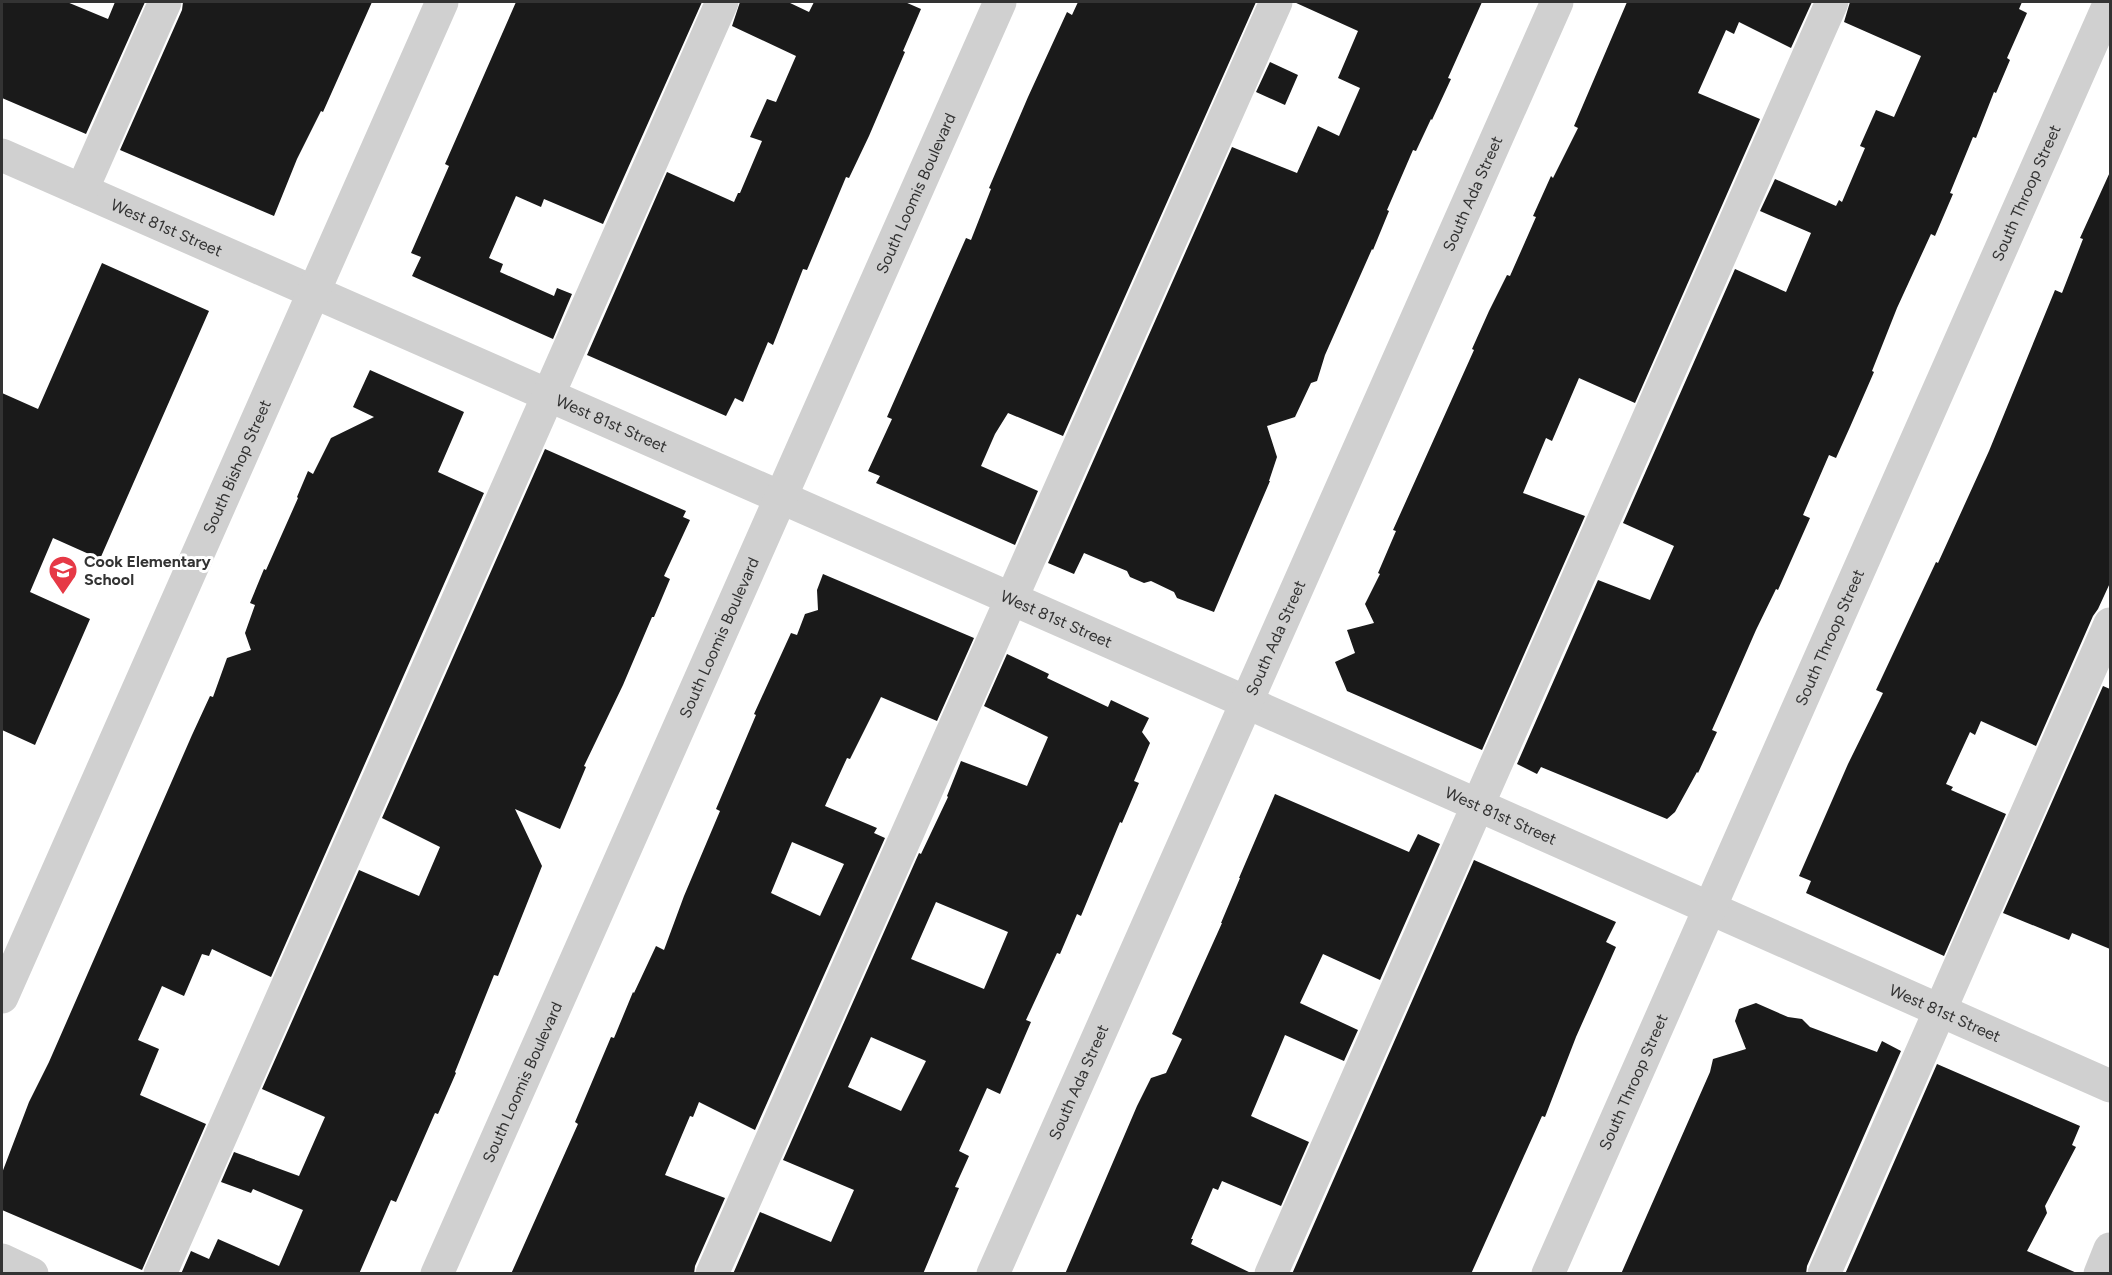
<svg xmlns="http://www.w3.org/2000/svg" width="2112" height="1275" font-family="Figtree,sans-serif">
<rect width="100%" height="100%" fill="#fff"/>
<path fill="#1a1a1a" fill-rule="evenodd" d="M 2,2 L 67,2 L 108,19 L 115,2 L 145,2 L 86,134 L 2,98 Z
M 183,2 L 372,2 L 323,112 L 321,111 L 297,159 L 274,216 L 120,150 L 182,10 Z
M 516,2 L 702,2 L 603,224 L 544,199 L 541,207 L 516,196 L 489,258 L 503,264 L 500,272 L 554,296 L 557,288 L 572,294 L 553,339 L 412,276 L 421,257 L 411,253 L 449,166 L 445,164 Z
M 740,2 L 788,2 L 809,12 L 814,2 L 905,2 L 921,9 L 903,51 L 905,52 L 869,136 L 849,178 L 846,177 L 807,270 L 803,269 L 773,345 L 768,342 L 743,402 L 735,398 L 726,416 L 587,355 L 667,172 L 734,202 L 738,193 L 740,193 L 762,141 L 750,137 L 767,99 L 776,102 L 796,56 L 732,26 Z
M 1078,2 L 1256,2 L 1063,436 L 1008,413 L 995,434 L 981,466 L 1038,491 L 1015,545 L 876,483 L 880,476 L 868,471 L 892,419 L 887,417 L 966,238 L 971,240 L 991,189 L 989,188 L 1028,97 L 1067,12 L 1072,15 Z
M 1294,2 L 1482,2 L 1448,78 L 1451,79 L 1432,120 L 1431,119 L 1416,151 L 1413,150 L 1387,210 L 1389,211 L 1373,250 L 1372,249 L 1325,355 L 1317,381 L 1311,383 L 1295,417 L 1267,426 L 1277,457 L 1269,481 L 1270,481 L 1214,612 L 1177,598 L 1174,592 L 1151,581 L 1144,583 L 1130,577 L 1127,571 L 1084,553 L 1074,574 L 1048,563 L 1232,147 L 1297,173 L 1318,126 L 1339,136 L 1360,88 L 1338,78 L 1358,31 Z
M 1627,2 L 1812,2 L 1791,48 L 1739,22 L 1734,34 L 1726,30 L 1698,93 L 1760,119 L 1635,403 L 1579,378 L 1552,441 L 1546,438 L 1523,493 L 1585,516 L 1482,750 L 1347,691 L 1335,662 L 1355,653 L 1347,630 L 1374,623 L 1365,604 L 1380,574 L 1378,573 L 1396,531 L 1393,530 L 1474,350 L 1472,349 L 1489,311 L 1507,275 L 1510,276 L 1536,217 L 1533,216 L 1551,176 L 1553,178 L 1578,128 L 1574,126 Z
M 1850,2 L 2022,2 L 2019,9 L 2027,13 L 2007,58 L 2010,60 L 1996,93 L 1994,92 L 1976,138 L 1973,137 L 1950,193 L 1953,194 L 1935,236 L 1931,234 L 1897,308 L 1872,371 L 1874,372 L 1850,427 L 1836,458 L 1829,455 L 1803,515 L 1810,518 L 1778,590 L 1776,589 L 1756,630 L 1724,703 L 1712,730 L 1717,732 L 1698,773 L 1697,772 L 1675,812 L 1667,819 L 1541,767 L 1537,774 L 1517,764 L 1598,580 L 1650,600 L 1674,546 L 1623,523 L 1735,269 L 1786,292 L 1811,233 L 1760,211 L 1775,179 L 1836,206 L 1839,200 L 1842,202 L 1865,148 L 1860,146 L 1876,110 L 1894,117 L 1921,56 L 1844,22 Z
M 1270,62 L 1298,75 L 1285,105 L 1256,92 Z
M 2110,172 L 2110,583 L 2098,609 L 2093,616 L 2036,746 L 1981,721 L 1975,735 L 1970,732 L 1946,784 L 1953,787 L 1951,790 L 2006,814 L 1944,956 L 1806,893 L 1811,881 L 1799,876 L 1848,764 L 1883,693 L 1876,690 L 1936,562 L 1938,563 L 1989,451 L 2055,290 L 2062,293 L 2083,239 L 2080,238 Z
M 102,263 L 209,311 L 100,559 L 53,538 L 30,592 L 90,619 L 35,745 L 2,730 L 2,393 L 38,409 Z
M 370,370 L 464,412 L 438,472 L 484,493 L 271,977 L 212,949 L 209,956 L 202,954 L 184,996 L 162,986 L 138,1040 L 159,1049 L 140,1095 L 206,1124 L 142,1270 L 2,1210 L 2,1173 L 29,1102 L 49,1062 L 192,735 L 210,696 L 213,697 L 227,658 L 251,650 L 245,633 L 255,605 L 250,603 L 264,569 L 266,570 L 298,498 L 297,497 L 308,471 L 313,474 L 331,438 L 374,417 L 353,407 Z
M 545,449 L 686,511 L 683,517 L 690,520 L 664,576 L 670,579 L 654,617 L 652,617 L 623,685 L 584,766 L 586,767 L 560,829 L 515,809 L 542,866 L 498,976 L 494,975 L 455,1072 L 456,1073 L 438,1114 L 435,1113 L 396,1202 L 391,1200 L 359,1274 L 181,1274 L 191,1251 L 209,1259 L 218,1239 L 279,1266 L 303,1210 L 253,1189 L 251,1193 L 221,1182 L 234,1152 L 299,1176 L 325,1117 L 262,1089 L 359,870 L 419,896 L 440,847 L 382,818 Z
M 823,574 L 974,638 L 937,721 L 881,697 L 850,759 L 847,758 L 825,806 L 877,828 L 874,833 L 885,838 L 755,1130 L 699,1102 L 693,1117 L 690,1116 L 665,1175 L 725,1198 L 695,1266 L 694,1274 L 511,1274 L 578,1124 L 575,1122 L 611,1037 L 614,1038 L 633,992 L 634,993 L 656,946 L 664,950 L 684,896 L 720,811 L 716,809 L 756,715 L 754,714 L 791,633 L 797,635 L 805,614 L 818,610 L 817,590 ZM 792,842 L 844,864 L 820,916 L 771,893 Z
M 1007,654 L 1049,674 L 1047,678 L 1108,707 L 1111,700 L 1149,718 L 1142,732 L 1150,743 L 1134,781 L 1139,783 L 1122,823 L 1120,822 L 1081,916 L 1077,914 L 1060,954 L 1057,953 L 1026,1020 L 1031,1022 L 1000,1094 L 987,1088 L 959,1151 L 969,1156 L 955,1187 L 959,1188 L 923,1274 L 733,1274 L 760,1212 L 831,1242 L 854,1190 L 783,1160 L 919,853 L 921,854 L 948,797 L 947,796 L 961,761 L 1027,786 L 1048,737 L 984,706 ZM 936,902 L 1008,932 L 984,989 L 911,959 ZM 871,1037 L 926,1061 L 901,1111 L 848,1087 Z
M 2103,686 L 2110,689 L 2110,949 L 2072,933 L 2069,940 L 2003,913 Z
M 1275,794 L 1409,852 L 1418,834 L 1440,844 L 1380,980 L 1323,954 L 1300,1003 L 1358,1030 L 1344,1061 L 1285,1035 L 1251,1116 L 1309,1142 L 1281,1206 L 1222,1181 L 1218,1190 L 1213,1188 L 1191,1239 L 1193,1239 L 1191,1244 L 1253,1274 L 1065,1274 L 1137,1106 L 1151,1078 L 1166,1073 L 1182,1039 L 1172,1034 L 1222,923 L 1221,923 L 1240,878 L 1239,878 Z
M 1474,860 L 1616,922 L 1606,942 L 1616,947 L 1576,1037 L 1545,1117 L 1542,1116 L 1471,1274 L 1292,1274 Z
M 1756,1003 L 1788,1017 L 1802,1019 L 1810,1027 L 1877,1052 L 1882,1041 L 1901,1051 L 1807,1266 L 1806,1274 L 1621,1274 L 1710,1072 L 1713,1059 L 1746,1049 L 1735,1021 L 1739,1009 Z
M 1937,1064 L 2080,1126 L 2072,1145 L 2076,1147 L 2045,1206 L 2047,1213 L 2027,1251 L 2079,1274 L 1845,1274 Z"/>
<g fill="none" stroke-linecap="round" stroke-linejoin="round">
<g stroke="#d0d0d0" stroke-width="33">
<path id="s1" d="M 2,155 L 1203,683 L 2110,1086"/>
<path d="M 82,190 L 165,2"/>
<path id="s2" d="M 2,997 L 442,2"/>
<path d="M 2,1260 L 32,1274"/>
<path d="M 160,1274 L 722,2"/>
<path id="s3" d="M 437,1274 L 1000,2"/>
<path d="M 712,1274 L 1276,2"/>
<path id="s4" d="M 993,1274 L 1557,2"/>
<path d="M 1271,1274 L 1832,2"/>
<path id="s5" d="M 1548,1274 L 2110,2"/>
<path d="M 1824,1274 L 2110,624"/>
<path d="M 2100,1274 L 2110,1249"/>
</g>
</g>
<defs>
<g id="school-pin" transform="scale(1.5)"><path d="M0 17L-7.5 6A9.5 9.5 0 1 1 7.5 6Z" fill="#e63946" stroke="#fff"/><path d="M0-5L7-2L0 1L-7-2ZM-4 1L0 2.5L4 1V4Q0 6-4 4Z" fill="#fff"/></g>
</defs>
<g fill-rule="evenodd">
<use href="#school-pin" x="63" y="570"/>
</g>
<g text-anchor="middle" dominant-baseline="central" stroke-width="6" stroke-linejoin="round" paint-order="stroke">
<g font-size="16" fill="#333" stroke="#fff">
<text stroke="none"><textPath href="#s3" startOffset="1182">South Loomis Boulevard</textPath></text>
<text stroke="none"><textPath href="#s4" startOffset="1182">South Ada Street</textPath></text>
<text stroke="none"><textPath href="#s5" startOffset="1182">South Throop Street</textPath></text>
<text stroke="none"><textPath href="#s1" startOffset="180">West 81st Street</textPath></text>
<text stroke="none"><textPath href="#s1" startOffset="666">West 81st Street</textPath></text>
<text stroke="none"><textPath href="#s2" startOffset="580">South Bishop Street</textPath></text>
<text stroke="none"><textPath href="#s1" startOffset="1152">West 81st Street</textPath></text>
<text stroke="none"><textPath href="#s3" startOffset="696">South Loomis Boulevard</textPath></text>
<text stroke="none"><textPath href="#s5" startOffset="696">South Throop Street</textPath></text>
<text stroke="none"><textPath href="#s4" startOffset="696">South Ada Street</textPath></text>
<text stroke="none"><textPath href="#s1" startOffset="1638">West 81st Street</textPath></text>
<text stroke="none"><textPath href="#s1" startOffset="2124">West 81st Street</textPath></text>
<text stroke="none"><textPath href="#s3" startOffset="210">South Loomis Boulevard</textPath></text>
<text stroke="none"><textPath href="#s4" startOffset="210">South Ada Street</textPath></text>
<text stroke="none"><textPath href="#s5" startOffset="210">South Throop Street</textPath></text>
</g>
<g font-size="16" font-weight="bold" fill="#333" stroke="#fff" text-anchor="start">
<text x="84" y="561">Cook Elementary<tspan x="84" dy="18">School</tspan></text>
</g>
</g>
<rect width="2112" height="1275" fill="none" stroke="#333333" stroke-width="6"/>
</svg>
